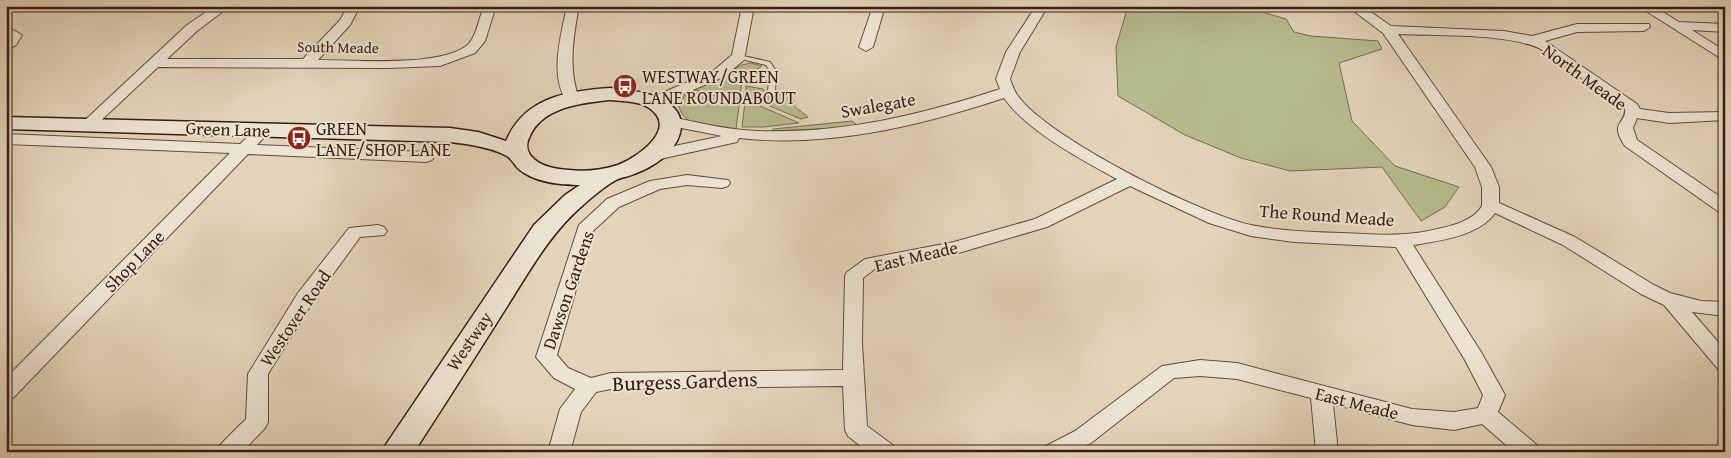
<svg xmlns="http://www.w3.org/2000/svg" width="1731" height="458" font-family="'Gentium Book Plus',serif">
<rect width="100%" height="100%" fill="#e3d4b9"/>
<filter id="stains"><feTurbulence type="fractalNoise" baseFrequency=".004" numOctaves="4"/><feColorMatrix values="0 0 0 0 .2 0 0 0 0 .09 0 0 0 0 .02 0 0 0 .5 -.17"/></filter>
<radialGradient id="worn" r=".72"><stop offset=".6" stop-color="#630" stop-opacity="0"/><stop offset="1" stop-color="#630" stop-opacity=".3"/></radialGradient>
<path fill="#b6bc8e" stroke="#766d50" d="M 1128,6 L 1242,6 L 1286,19 L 1294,32 L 1311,36 L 1378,41 L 1382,49 L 1339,63 L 1352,121 L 1395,166 L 1459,187 L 1445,207 L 1421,221 L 1382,167 L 1290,171 L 1241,158 L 1185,135 L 1118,96 L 1116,47 Z
M 750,63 L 762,66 L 742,78 L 740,96 L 693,90 L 742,65 Z
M 746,86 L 763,89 L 767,94 L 792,94 L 795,107 L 808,117 L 801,119 L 746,96 Z
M 690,92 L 740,99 L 736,129 C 718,127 683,129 679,106 L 684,96 Z
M 745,102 L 758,105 L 799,123 L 763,127 L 742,127 Z
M 852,121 L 857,125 L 837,128 L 772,131 L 773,129 Z"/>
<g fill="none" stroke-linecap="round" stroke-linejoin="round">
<g stroke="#604c3b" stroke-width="2">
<path id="lane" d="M 739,55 L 770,62 L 776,71 L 775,92 L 772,92 L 768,90 L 770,71 L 766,65 L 737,58 L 737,56 Z"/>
</g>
<g stroke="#604c3b" stroke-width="2">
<path id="street" d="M 215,6 L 230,6 L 197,31 L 167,59 L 303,59 L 340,20 L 348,6 L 360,6 L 350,25 L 318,60 C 355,60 434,67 465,47 C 476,40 479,18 484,6 L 496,6 L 485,41 L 475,53 L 440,66 L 388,68 L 158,67 L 93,128 L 83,128 L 80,125 L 83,122 L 187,25 Z
M 567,6 L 579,6 C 573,38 568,68 579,99 L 577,102 L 567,102 C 549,76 561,35 567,6 Z
M 742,6 L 754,6 L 744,60 L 723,77 L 658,105 L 648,105 L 646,102 L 648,99 L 713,71 L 732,55 Z
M 873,6 L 885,6 L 873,47 L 866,51 L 859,47 Z
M 1036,6 L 1048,6 L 1020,52 L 1010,79 C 1012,84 1014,91 1018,96 C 1048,138 1200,214 1251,225 C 1281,231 1311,232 1342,233 C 1371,234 1399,237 1428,231 C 1446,227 1472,223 1482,206 L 1482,187 L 1475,167 L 1383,33 L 1347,6 L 1362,6 L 1391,26 L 1504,31 L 1532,36 L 1577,24 L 1649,24 L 1650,27 L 1644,31 L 1577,32 L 1545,41 L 1637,104 L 1640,109 L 1669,113 L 1725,112 L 1725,120 L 1669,123 L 1637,118 L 1633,128 L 1637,140 L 1725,200 L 1725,213 L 1719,212 L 1625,146 C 1608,121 1627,124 1625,109 L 1539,48 C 1503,33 1438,36 1398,34 L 1491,167 L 1499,187 L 1499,203 L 1575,237 L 1654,285 L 1670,293 L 1701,301 L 1725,302 L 1725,316 L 1692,312 L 1725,350 L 1725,371 L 1718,369 L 1664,305 L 1641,294 L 1563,245 L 1495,213 C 1479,236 1439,241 1413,245 L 1481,352 L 1505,395 L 1498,412 L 1538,446 L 1541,452 L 1514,452 L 1482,424 L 1454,430 L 1412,425 L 1333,404 L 1338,452 L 1316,452 L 1311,398 L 1237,379 L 1200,376 L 1174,378 L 1091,443 L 1075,452 L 1043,452 L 1046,446 L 1075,431 L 1162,366 L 1200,360 L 1237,363 L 1412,409 L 1454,412 L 1478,408 L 1483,395 L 1465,360 L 1396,247 L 1294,242 L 1251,236 L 1209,223 L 1130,186 L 1047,227 L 955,254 L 876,268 L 863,278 L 862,343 L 867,426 L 894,446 L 897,452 L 868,452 L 848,436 L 845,430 L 843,386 L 611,389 L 596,392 L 581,412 L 570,452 L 548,452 L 560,409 L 575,389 L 554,378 L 536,357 L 579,225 L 607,199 L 650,181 L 687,175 L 728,180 L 730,183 L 728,186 L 722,188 L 687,185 L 660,189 L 619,207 L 593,231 L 557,355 L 568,368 L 591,378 L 611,373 L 843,370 L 845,276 L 847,272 L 865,259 L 954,242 L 1035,219 L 1117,179 C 1082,160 1027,131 1004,98 C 919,126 829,148 739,138 L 737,142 L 651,161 L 645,159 L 643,156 L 645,153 L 651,151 L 722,136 L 666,125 L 663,122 L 666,119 L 671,117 C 700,123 728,130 758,131 C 841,134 921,115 1000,89 L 996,79 L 1006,52 Z
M 1638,6 L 1653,6 L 1679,22 L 1725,24 L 1725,32 L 1692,30 L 1725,51 L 1725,61 Z
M 6,26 L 22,35 L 16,45 L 6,50 Z
M 263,125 L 268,127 L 271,130 L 257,145 L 426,152 L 432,154 L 434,157 L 432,160 L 426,162 L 248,154 L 13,398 L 6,400 L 6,378 L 230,153 L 6,144 L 6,134 L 240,144 L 258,127 Z
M 378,225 L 384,227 L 387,231 L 384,235 L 360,237 L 312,303 L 268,374 L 268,422 L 265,428 L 242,452 L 216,452 L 219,446 L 246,419 L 248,374 L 298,293 L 349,228 Z"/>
</g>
<g stroke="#351e11" stroke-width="3">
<path id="secondary" d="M 610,88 C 634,90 689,96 680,133 C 674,154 653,167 634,174 C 628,177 621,177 616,180 C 605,186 592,197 583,205 C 550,233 529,272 506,308 C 476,356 445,404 414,452 L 381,452 L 534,225 L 565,195 L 580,185 C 561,185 535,182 520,170 C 515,166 512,159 507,156 C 491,147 468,144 450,142 L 6,129 L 6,117 L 450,128 L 478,132 L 506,141 C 525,97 567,91 610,88 ZM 610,100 C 621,101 634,101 644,105 C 683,125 640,156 618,165 C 602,170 585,172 569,170 C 556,169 540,167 531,156 C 527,151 526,144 529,138 C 541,107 581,103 610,100 Z"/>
</g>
<use href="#lane" fill="#ede3d2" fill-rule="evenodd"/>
<use href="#street" fill="#ede3d2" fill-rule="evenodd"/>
<use href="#secondary" fill="#ede3d2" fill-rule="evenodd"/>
</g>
<defs>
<g id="bus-disc" transform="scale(1.25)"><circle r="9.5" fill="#8f2418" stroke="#ede3d2"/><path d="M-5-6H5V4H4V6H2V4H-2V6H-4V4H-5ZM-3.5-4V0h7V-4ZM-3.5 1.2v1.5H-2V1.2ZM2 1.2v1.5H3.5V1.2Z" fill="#fff"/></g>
</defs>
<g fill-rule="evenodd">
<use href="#bus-disc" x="625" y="86"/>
<use href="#bus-disc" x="299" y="138"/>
</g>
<g text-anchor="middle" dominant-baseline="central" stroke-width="4" stroke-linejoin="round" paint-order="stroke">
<g font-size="15" fill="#351e11" stroke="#ede3d2">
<text transform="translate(338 47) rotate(1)">South Meade</text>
</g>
<g font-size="18" fill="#351e11" stroke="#ede3d2" text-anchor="start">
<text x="642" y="76">WESTWAY/GREEN<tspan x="642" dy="21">LANE ROUNDABOUT</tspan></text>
<text x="316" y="128">GREEN<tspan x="316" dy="21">LANE/SHOP LANE</tspan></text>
</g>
<g font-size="18" fill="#351e11" stroke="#ede3d2">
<text transform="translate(1585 77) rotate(36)">North Meade</text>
<text transform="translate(878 105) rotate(-10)">Swalegate</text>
<text transform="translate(228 129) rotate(2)">Green Lane</text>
<text transform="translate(1327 215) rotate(4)">The Round Meade</text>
<text transform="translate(916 256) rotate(-13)">East Meade</text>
<text transform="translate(134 261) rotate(-46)">Shop Lane</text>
<text transform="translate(568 290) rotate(-71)">Dawson Gardens</text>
<text transform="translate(295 318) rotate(-56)">Westover Road</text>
<text transform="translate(469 341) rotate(-56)">Westway</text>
<text transform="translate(1357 403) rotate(14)">East Meade</text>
</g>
<g font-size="21" fill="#351e11" stroke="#ede3d2">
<text transform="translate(685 381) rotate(-2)">Burgess Gardens</text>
</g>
</g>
<rect width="1731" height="458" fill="none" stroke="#e3d4b9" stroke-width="25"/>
<rect x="8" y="8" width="1716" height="443" fill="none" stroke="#351e11" stroke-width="2.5"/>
<rect x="12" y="12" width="1706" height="433" fill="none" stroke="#351e11"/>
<rect width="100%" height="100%" filter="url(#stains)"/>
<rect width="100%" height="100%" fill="url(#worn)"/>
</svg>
